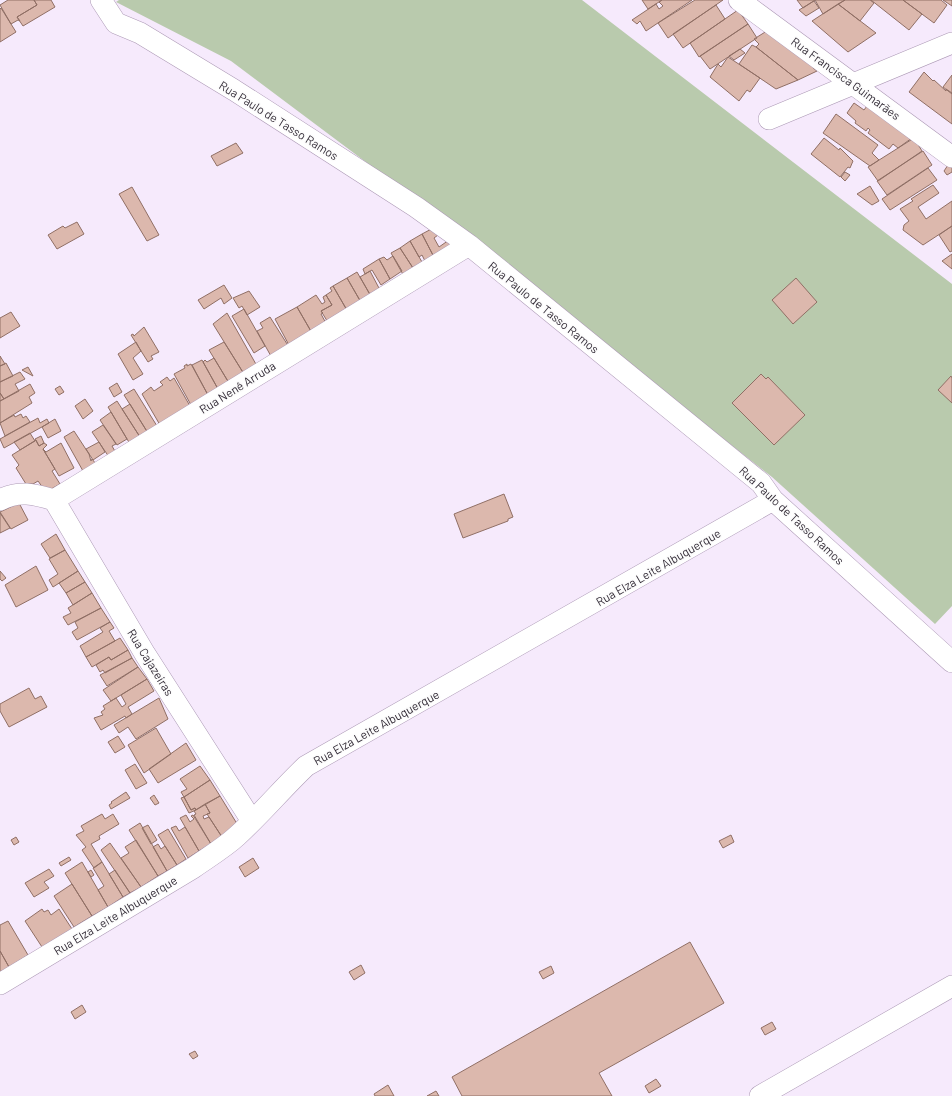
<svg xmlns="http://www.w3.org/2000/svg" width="952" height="1096" font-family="Barlow,sans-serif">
<rect width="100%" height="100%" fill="#f6eafc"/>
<path fill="#b9caad" d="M 119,0 L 582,0 L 952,284 L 952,606 L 935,624 L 772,477 L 474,243 L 231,61 L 116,2 Z"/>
<path fill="#dcb8ad" stroke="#906f65" d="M 8,0 L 34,0 L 37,5 L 17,17 L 20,21 L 18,20 L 11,24 L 0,5 Z
M 34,0 L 51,0 L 55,7 L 23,26 L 17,17 L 37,5 Z
M 642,0 L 662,0 L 648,9 Z
M 662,0 L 692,0 L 646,31 L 640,21 L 637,24 L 632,20 L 656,4 L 659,9 L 663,6 L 659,2 Z
M 695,0 L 723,0 L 668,38 L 658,23 Z
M 797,0 L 815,0 L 803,8 Z
M 815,0 L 845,0 L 823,14 Z
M 845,0 L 870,0 L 874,3 L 860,21 L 838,4 Z
M 871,0 L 903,0 L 922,14 L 909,30 Z
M 903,0 L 941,0 L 947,5 L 934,23 Z
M 943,0 L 952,0 L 952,6 Z
M 814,1 L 819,8 L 806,16 L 799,10 Z
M 838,4 L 876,33 L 848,52 L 812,21 Z
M 716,5 L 725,19 L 683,48 L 673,34 Z
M 1,8 L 16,32 L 0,42 L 0,9 Z
M 738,10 L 748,24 L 699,57 L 690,43 Z
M 748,24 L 757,38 L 710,69 L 700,56 Z
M 770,29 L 816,63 L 813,68 L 817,71 L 798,80 L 756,47 L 759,44 L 754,39 Z
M 752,45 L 756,47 L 798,80 L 776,89 L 739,64 Z
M 740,49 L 745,53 L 734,60 L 729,56 Z
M 728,57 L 760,78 L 750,92 L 747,90 L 739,101 L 710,77 L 718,64 L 721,67 Z
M 924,72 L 933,81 L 934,80 L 946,91 L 946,89 L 952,93 L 952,124 L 909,92 Z
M 952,75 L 952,94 L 943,87 Z
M 870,102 L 912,138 L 898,148 L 893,144 L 889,149 L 868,133 L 870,130 L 868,128 L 866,131 L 855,123 L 856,121 L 847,113 L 854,103 L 864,110 Z
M 836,114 L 878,145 L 872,153 L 879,160 L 870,166 L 823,133 Z
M 824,138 L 839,150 L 840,148 L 853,161 L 850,168 L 848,167 L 840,177 L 811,154 Z
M 914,138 L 922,151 L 878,181 L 868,167 Z
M 236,143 L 243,153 L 217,166 L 211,156 Z
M 923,151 L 932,165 L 887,195 L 877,181 Z
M 950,162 L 952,164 L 952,172 L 947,175 L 944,171 Z
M 928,168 L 937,180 L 890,210 L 882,199 Z
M 845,172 L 850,175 L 845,181 L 841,177 Z
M 933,185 L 939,193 L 918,207 L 926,219 L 952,201 L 952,226 L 923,245 L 903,230 L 904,225 L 909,221 L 900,209 L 913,201 L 911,199 Z
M 870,186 L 879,201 L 872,205 L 857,194 Z
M 132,187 L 159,235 L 147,241 L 119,194 Z
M 77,222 L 84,234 L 57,249 L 48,235 L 63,226 L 65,228 Z
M 437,226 L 442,232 L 434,238 L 439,247 L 449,240 L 453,245 L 435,259 L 422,234 Z
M 952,226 L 952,251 L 950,252 L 939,235 Z
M 422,234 L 435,259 L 427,265 L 422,255 L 419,257 L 410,241 Z
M 410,241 L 422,262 L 413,268 L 400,248 Z
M 400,248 L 413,268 L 405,278 L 391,253 Z
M 952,254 L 952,269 L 942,261 Z
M 393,256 L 402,271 L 390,279 L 379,259 L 384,257 L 387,260 Z
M 379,259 L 390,279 L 381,285 L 372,270 L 365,274 L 363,269 Z
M 370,271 L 380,290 L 372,298 L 360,277 Z
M 357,272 L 372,298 L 362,304 L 347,278 Z
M 347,278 L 362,304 L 348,312 L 333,286 Z
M 796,278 L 817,302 L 793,324 L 772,300 Z
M 224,285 L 232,298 L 224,304 L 221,298 L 204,309 L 198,300 Z
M 333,286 L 348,312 L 329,324 L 321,311 L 332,305 L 326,295 L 332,291 L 330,288 Z
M 249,291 L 260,307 L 247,315 L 242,306 L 239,308 L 233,298 Z
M 316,295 L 322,304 L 325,302 L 323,297 L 326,295 L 332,305 L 321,311 L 323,313 L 321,314 L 327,325 L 312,333 L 297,307 Z
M 297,307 L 312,333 L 290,347 L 275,319 Z
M 244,309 L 265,346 L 254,353 L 232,316 Z
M 11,312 L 20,326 L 0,338 L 0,318 Z
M 227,313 L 257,366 L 244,374 L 213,324 Z
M 270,317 L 289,347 L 272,358 L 257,331 L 263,328 L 260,323 Z
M 144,327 L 159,352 L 151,356 L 153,359 L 148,362 L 131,335 L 133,334 L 134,336 Z
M 136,342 L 141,351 L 133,358 L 143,374 L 133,380 L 118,354 Z
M 224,342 L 244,374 L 229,383 L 209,350 Z
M 0,356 L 5,364 L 0,366 Z
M 214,358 L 229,383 L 218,389 L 203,362 L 205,360 L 207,362 Z
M 202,360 L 218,389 L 208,395 L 192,365 Z
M 6,363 L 13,376 L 0,382 L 0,366 Z
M 187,364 L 187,366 L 191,364 L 208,395 L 191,405 L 174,374 L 185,368 L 184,366 Z
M 28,367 L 33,376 L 22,370 Z
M 20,372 L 25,379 L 15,384 L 19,391 L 4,399 L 0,393 L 0,382 Z
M 761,374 L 766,379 L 768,377 L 805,415 L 774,445 L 732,403 Z
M 951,376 L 952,378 L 952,403 L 938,390 Z
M 167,377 L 170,381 L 174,378 L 190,406 L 160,425 L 142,394 L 151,387 L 154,391 L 163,385 L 160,382 Z
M 117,383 L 122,392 L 114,397 L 109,388 Z
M 30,384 L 35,393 L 29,397 L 32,403 L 0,423 L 0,401 Z
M 60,386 L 64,392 L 59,395 L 55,389 Z
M 134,389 L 157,426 L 148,433 L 124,395 Z
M 0,393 L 4,399 L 0,401 Z
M 85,399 L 93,411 L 83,419 L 75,406 Z
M 117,401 L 140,437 L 130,444 L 108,407 Z
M 130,404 L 148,433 L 140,437 L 122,409 Z
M 111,412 L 127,439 L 117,445 L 100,420 Z
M 21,414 L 23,418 L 26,416 L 30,422 L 5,436 L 0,423 L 14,415 L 15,417 Z
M 38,418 L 40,423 L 47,419 L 49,423 L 4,448 L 0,439 Z
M 55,419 L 61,431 L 48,438 L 42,427 Z
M 103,425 L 116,444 L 112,446 L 116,453 L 109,457 L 92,432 Z
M 74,431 L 89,454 L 91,461 L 92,459 L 96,464 L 83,471 L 64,437 Z
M 30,433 L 35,441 L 20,450 L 14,442 Z
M 41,436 L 44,443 L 39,446 L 35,439 Z
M 36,440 L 39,446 L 44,443 L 47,445 L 43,449 L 55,469 L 52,471 L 60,484 L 46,492 L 38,481 L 33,484 L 26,484 L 16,468 L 19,465 L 12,455 Z
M 99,442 L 105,452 L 93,460 L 86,449 Z
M 61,443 L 74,468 L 59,476 L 43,449 L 46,452 Z
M 504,494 L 513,517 L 508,519 L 508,521 L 463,538 L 454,514 Z
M 19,503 L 28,520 L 11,529 L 0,512 Z
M 0,513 L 10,528 L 0,533 Z
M 56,534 L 65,550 L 50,558 L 41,544 Z
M 65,550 L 78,571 L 53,587 L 49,580 L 58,574 L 49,559 Z
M 36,566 L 48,590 L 16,607 L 5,585 Z
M 0,571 L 6,578 L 2,581 L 0,579 Z
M 78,571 L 85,582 L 66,593 L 59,583 Z
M 85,582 L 92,593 L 73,605 L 66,593 Z
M 92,593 L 101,608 L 68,625 L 63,617 L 71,613 L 68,608 Z
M 101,608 L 110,622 L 77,640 L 72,632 L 78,628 L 75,622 Z
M 110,622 L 114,628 L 109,631 L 115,641 L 86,657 L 80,646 L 103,632 L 100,628 Z
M 120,638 L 128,650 L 111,660 L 109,657 L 92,667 L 86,657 Z
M 128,650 L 132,658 L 105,673 L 103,670 L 100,672 L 96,665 L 109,657 L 111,660 Z
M 132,658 L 138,667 L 107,686 L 100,675 Z
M 138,667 L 147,679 L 111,701 L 103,690 Z
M 147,679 L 154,691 L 128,707 L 132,714 L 126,718 L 125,716 L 101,730 L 94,718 L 103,715 L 101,712 L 105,709 L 103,706 L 116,698 L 122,707 L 126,704 L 121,695 Z
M 29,688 L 35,699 L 41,696 L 47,707 L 9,727 L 0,711 L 0,704 Z
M 159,698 L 168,719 L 136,739 L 128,727 L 119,733 L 114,725 Z
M 156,728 L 171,754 L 144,773 L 128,745 Z
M 118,736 L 125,747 L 115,753 L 108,742 Z
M 186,743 L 196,760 L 158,783 L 149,769 Z
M 135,764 L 147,783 L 136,789 L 125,770 Z
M 200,766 L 210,780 L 184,797 L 181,792 L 187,789 L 180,779 Z
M 210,780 L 220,796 L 196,810 L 195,808 L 191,810 L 184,797 Z
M 126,792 L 130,798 L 111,809 L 109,805 L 112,803 L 111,802 Z
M 154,795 L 159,803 L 155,805 L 150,798 Z
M 220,796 L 239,827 L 222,837 L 207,814 L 210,813 L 205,804 Z
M 184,797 L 191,810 L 195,808 L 196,810 L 189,813 L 181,798 Z
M 205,804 L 210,813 L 203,816 L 204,819 L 209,817 L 222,837 L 211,844 L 194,815 L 196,814 L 194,811 Z
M 102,814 L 105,819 L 113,814 L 119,824 L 99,836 L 100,839 L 91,844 L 102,862 L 94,868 L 82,850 L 86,847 L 76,835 L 84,831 L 81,826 Z
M 186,815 L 190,822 L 194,819 L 191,816 L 193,815 L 211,844 L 199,851 L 180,818 Z
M 140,823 L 167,871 L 158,876 L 129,830 Z
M 148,825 L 157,840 L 151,844 L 142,828 Z
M 176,826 L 179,831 L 185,827 L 199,851 L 188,858 L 171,828 Z
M 168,829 L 186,859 L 177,865 L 158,835 Z
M 731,835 L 734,842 L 723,848 L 719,841 Z
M 16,837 L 19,842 L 14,845 L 11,840 Z
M 136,840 L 158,876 L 141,887 L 121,858 L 129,853 L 125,847 Z
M 110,843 L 141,887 L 130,893 L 101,850 Z
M 158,844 L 161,849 L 165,846 L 177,865 L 167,871 L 153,847 Z
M 69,857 L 71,860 L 61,866 L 59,863 Z
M 253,858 L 259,868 L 245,877 L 239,867 Z
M 82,862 L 108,907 L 92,916 L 65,873 Z
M 102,862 L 123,897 L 108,907 L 98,890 L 104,886 L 93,868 Z
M 49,869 L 54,876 L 44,882 L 49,888 L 34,897 L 25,883 Z
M 91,870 L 94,875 L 91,877 L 88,872 Z
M 115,870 L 130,893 L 123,897 L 109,874 Z
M 72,884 L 92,916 L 74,927 L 54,896 Z
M 42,909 L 44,912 L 48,910 L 51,915 L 59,909 L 72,929 L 42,947 L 25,921 Z
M 8,921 L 28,955 L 9,967 L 0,951 L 0,925 Z
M 690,942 L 724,1003 L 599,1073 L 612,1096 L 462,1096 L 452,1077 Z
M 0,951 L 9,967 L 0,972 Z
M 361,965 L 365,973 L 354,980 L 349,972 Z
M 551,966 L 554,973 L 543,979 L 539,972 Z
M 82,1005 L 86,1012 L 75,1019 L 71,1012 Z
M 772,1022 L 776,1029 L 765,1035 L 761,1028 Z
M 195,1051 L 198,1056 L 193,1059 L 189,1054 Z
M 656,1079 L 661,1086 L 649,1093 L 645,1086 Z
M 388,1085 L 394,1096 L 375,1096 L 374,1094 Z
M 436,1091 L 439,1096 L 427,1096 Z"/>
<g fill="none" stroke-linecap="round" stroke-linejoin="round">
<g stroke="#ad9ab6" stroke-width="22">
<path id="minor" d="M 101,0 L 116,23 L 140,33 L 234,90 L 416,207 L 469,245 L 761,483 L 773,500 L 952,662
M 739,0 L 952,157
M 769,119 L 952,43
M 0,500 C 18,490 35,494 54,500 L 469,245
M 54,500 L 145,654 L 252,821
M 0,984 L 193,868 C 207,858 224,848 237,836 C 261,814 282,789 306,766 L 773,500
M 760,1096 L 952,986"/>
</g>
<use href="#minor" stroke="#fff" stroke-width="21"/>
</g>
<g text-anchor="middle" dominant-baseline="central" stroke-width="3" stroke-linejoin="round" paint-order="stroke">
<g font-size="12" fill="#332c37" stroke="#fcfcfc">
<text transform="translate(846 78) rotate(36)">Rua Francisca Guimarães</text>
<text transform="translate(279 120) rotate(32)">Rua Paulo de Tasso Ramos</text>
<text transform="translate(544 307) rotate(39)">Rua Paulo de Tasso Ramos</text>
<text transform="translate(237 387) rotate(-32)">Rua Nenê Arruda</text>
<text transform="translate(792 515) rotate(43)">Rua Paulo de Tasso Ramos</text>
<text transform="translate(658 567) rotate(-30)">Rua Elza Leite Albuquerque</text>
<text transform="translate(151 662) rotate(58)">Rua Cajazeiras</text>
<text transform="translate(376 727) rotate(-29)">Rua Elza Leite Albuquerque</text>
<text transform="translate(115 915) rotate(-31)">Rua Elza Leite Albuquerque</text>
</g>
</g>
</svg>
